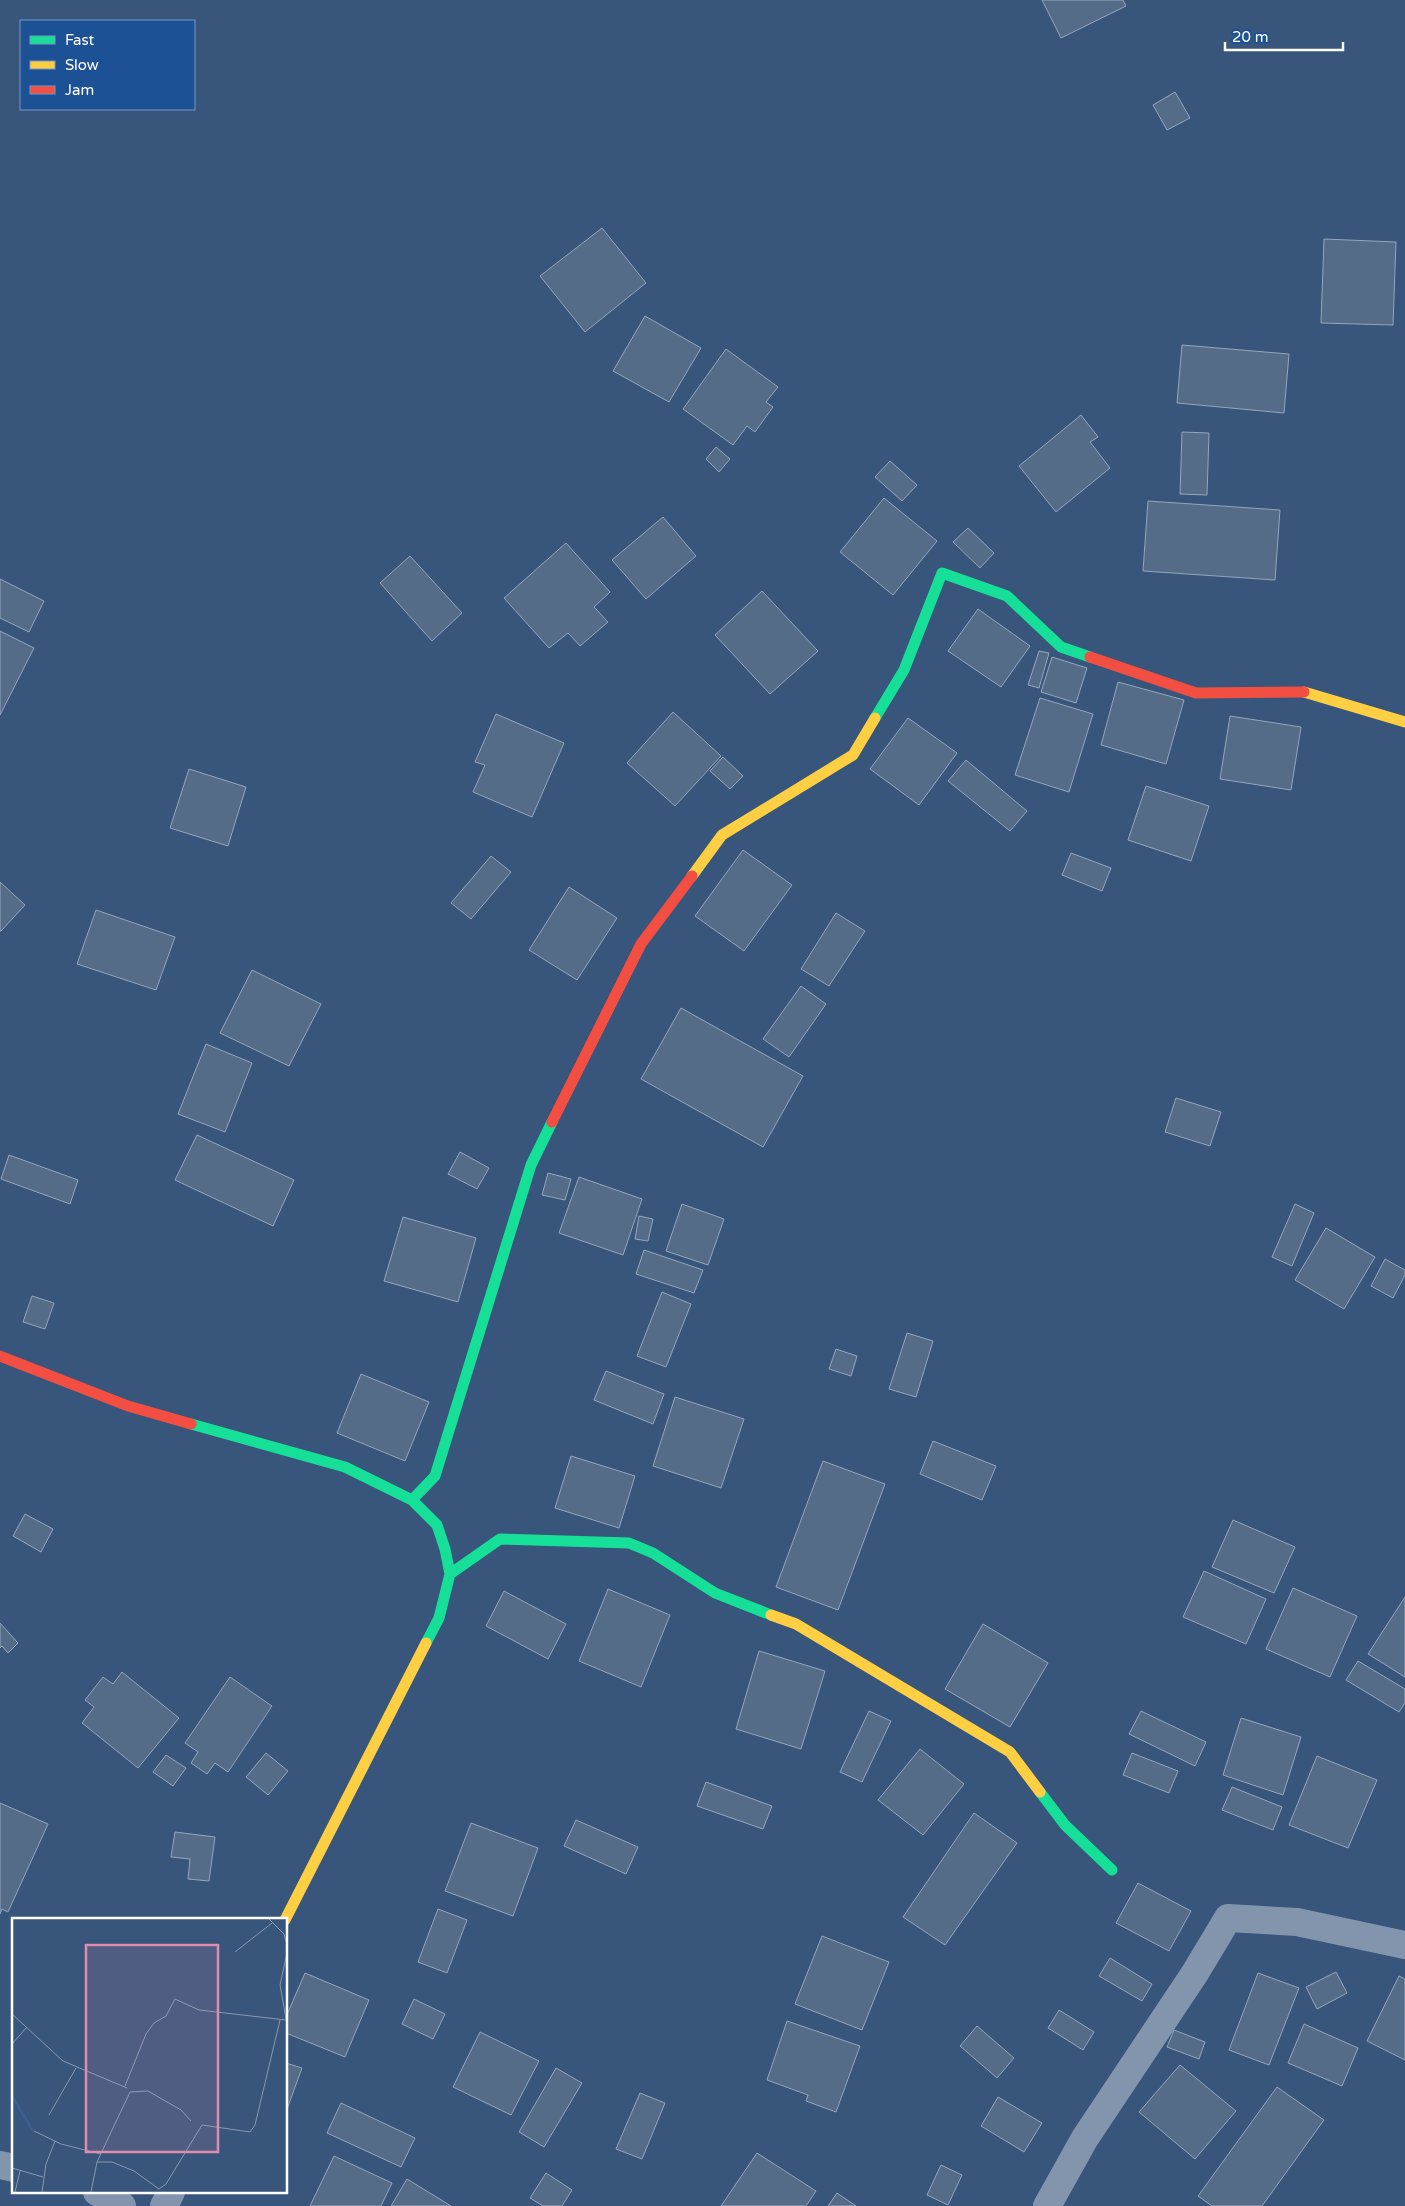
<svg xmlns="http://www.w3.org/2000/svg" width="1405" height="2206" font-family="'Varela Round',sans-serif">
<rect width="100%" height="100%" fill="#38557b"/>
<path fill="#556c89" stroke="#96a6bb" d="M 1042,0 L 1123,0 L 1126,6 L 1061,38 Z
M 1175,92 L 1190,118 L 1167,130 L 1153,105 Z
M 602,228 L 646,283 L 585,332 L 540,276 Z
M 1324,239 L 1396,242 L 1393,325 L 1321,323 Z
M 645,316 L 701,348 L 669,402 L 613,371 Z
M 1182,345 L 1289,354 L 1284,413 L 1177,403 Z
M 726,349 L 778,387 L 766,402 L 773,407 L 755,432 L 747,426 L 733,445 L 683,409 Z
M 1081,415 L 1098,437 L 1090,442 L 1110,468 L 1056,512 L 1019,466 Z
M 1182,432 L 1209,433 L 1207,495 L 1180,494 Z
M 716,447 L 730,459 L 719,472 L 706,459 Z
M 890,461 L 917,485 L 902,501 L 875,477 Z
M 884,498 L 937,541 L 893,595 L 840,552 Z
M 1148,501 L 1280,510 L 1275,580 L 1143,571 Z
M 663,517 L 696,556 L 646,599 L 612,560 Z
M 968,528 L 994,553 L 980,568 L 953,542 Z
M 566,543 L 610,592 L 594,607 L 608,622 L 580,646 L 568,633 L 549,648 L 504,598 Z
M 410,556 L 462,613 L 432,641 L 380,583 Z
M 0,579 L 44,601 L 29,632 L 0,618 Z
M 762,591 L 818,651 L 770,694 L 715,635 Z
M 978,609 L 1030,646 L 1001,687 L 948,651 Z
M 0,631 L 34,648 L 0,715 Z
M 1039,651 L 1049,653 L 1039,688 L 1028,685 Z
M 1052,657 L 1087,668 L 1076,703 L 1041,692 Z
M 1118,682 L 1184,700 L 1166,764 L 1101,745 Z
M 1040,698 L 1093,714 L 1069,792 L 1015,775 Z
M 673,712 L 721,756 L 675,806 L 627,763 Z
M 496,714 L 564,743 L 532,817 L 473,792 L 485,765 L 475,762 Z
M 1230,716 L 1301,727 L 1291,790 L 1220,779 Z
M 908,718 L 957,753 L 919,805 L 870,769 Z
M 723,757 L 743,776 L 730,789 L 710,771 Z
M 966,760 L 1027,811 L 1010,831 L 948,781 Z
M 189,769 L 246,787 L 228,846 L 170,828 Z
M 1146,786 L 1209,806 L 1191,861 L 1128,840 Z
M 743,850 L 792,885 L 744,951 L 695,916 Z
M 1071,853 L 1111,868 L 1102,891 L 1062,875 Z
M 491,856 L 511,872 L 471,919 L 451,903 Z
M 0,882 L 25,905 L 1,931 L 0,931 Z
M 569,887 L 617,918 L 577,980 L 529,950 Z
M 96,910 L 175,937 L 156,990 L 77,964 Z
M 836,913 L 865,931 L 829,986 L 801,969 Z
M 252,970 L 321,1004 L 289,1066 L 220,1033 Z
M 801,986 L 826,1004 L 789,1057 L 763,1039 Z
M 681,1008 L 803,1076 L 763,1147 L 641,1079 Z
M 206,1044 L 252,1063 L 225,1132 L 178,1114 Z
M 1176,1098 L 1221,1112 L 1210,1146 L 1165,1132 Z
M 197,1135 L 294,1180 L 273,1226 L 175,1180 Z
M 460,1152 L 489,1168 L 477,1189 L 448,1174 Z
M 9,1155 L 78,1180 L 70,1204 L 1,1179 Z
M 548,1173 L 571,1179 L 565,1200 L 542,1195 Z
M 579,1177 L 642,1199 L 623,1255 L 559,1233 Z
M 682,1204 L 724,1219 L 708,1265 L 666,1251 Z
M 1295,1204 L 1314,1213 L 1292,1266 L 1272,1257 Z
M 639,1216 L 653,1219 L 648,1241 L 635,1239 Z
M 403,1217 L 476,1238 L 458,1302 L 384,1281 Z
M 1326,1228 L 1375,1257 L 1344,1309 L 1295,1280 Z
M 644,1250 L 703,1270 L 694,1293 L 636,1274 Z
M 1385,1259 L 1405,1270 L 1405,1275 L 1393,1298 L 1371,1286 Z
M 662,1292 L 691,1304 L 666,1367 L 637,1356 Z
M 32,1296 L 54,1303 L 45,1329 L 23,1322 Z
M 907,1333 L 933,1341 L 916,1397 L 889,1389 Z
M 836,1349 L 857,1356 L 851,1376 L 829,1369 Z
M 606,1371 L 664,1394 L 653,1424 L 594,1400 Z
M 361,1374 L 429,1402 L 405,1461 L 337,1433 Z
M 675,1397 L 744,1419 L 721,1488 L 653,1466 Z
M 933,1441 L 996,1466 L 982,1500 L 920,1474 Z
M 571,1456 L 635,1476 L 619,1528 L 555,1508 Z
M 823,1461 L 885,1484 L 838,1610 L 776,1587 Z
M 25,1514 L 53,1529 L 41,1552 L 13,1536 Z
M 1233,1520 L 1295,1547 L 1274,1593 L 1212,1567 Z
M 1204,1571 L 1266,1599 L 1246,1644 L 1183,1617 Z
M 1293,1588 L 1357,1616 L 1330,1677 L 1266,1649 Z
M 608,1589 L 670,1615 L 641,1687 L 579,1661 Z
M 504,1591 L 566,1624 L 548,1659 L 486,1626 Z
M 1405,1597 L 1405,1677 L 1368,1654 Z
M 0,1623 L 18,1643 L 8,1653 L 2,1646 L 0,1648 Z
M 983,1624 L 1048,1663 L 1010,1727 L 945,1689 Z
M 759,1651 L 825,1671 L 801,1749 L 736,1729 Z
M 1358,1661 L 1405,1689 L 1405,1703 L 1399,1712 L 1346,1680 Z
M 122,1672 L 179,1718 L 138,1768 L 82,1723 L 94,1707 L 85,1700 L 103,1677 L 113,1684 Z
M 230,1677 L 272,1706 L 228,1772 L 215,1763 L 207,1774 L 191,1763 L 198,1752 L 185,1743 Z
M 869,1711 L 891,1721 L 862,1782 L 840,1772 Z
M 1141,1711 L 1206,1742 L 1195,1766 L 1129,1734 Z
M 1241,1718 L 1301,1737 L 1283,1795 L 1223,1775 Z
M 920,1749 L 964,1784 L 923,1835 L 878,1800 Z
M 266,1753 L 288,1771 L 268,1795 L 246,1777 Z
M 1132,1753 L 1178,1771 L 1169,1793 L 1123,1775 Z
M 166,1755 L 186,1768 L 173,1786 L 153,1772 Z
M 1317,1756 L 1377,1780 L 1348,1848 L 1289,1825 Z
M 706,1782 L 772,1806 L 763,1829 L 697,1806 Z
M 1232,1787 L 1282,1807 L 1273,1830 L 1222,1810 Z
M 0,1803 L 48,1824 L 8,1912 L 2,1909 L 0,1914 Z
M 974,1813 L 1017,1843 L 945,1945 L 903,1917 Z
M 576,1820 L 638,1847 L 626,1874 L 564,1846 Z
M 471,1823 L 538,1848 L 513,1916 L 445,1891 Z
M 175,1832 L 215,1837 L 209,1881 L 188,1879 L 190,1859 L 171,1857 Z
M 1138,1883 L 1191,1911 L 1169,1951 L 1116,1923 Z
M 438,1909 L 467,1920 L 447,1973 L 418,1962 Z
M 822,1936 L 889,1962 L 862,2030 L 795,2004 Z
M 1110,1958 L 1152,1984 L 1142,2001 L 1099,1976 Z
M 1336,1972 L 1347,1993 L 1317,2009 L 1306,1987 Z
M 305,1973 L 369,2000 L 345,2057 L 286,2033 L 286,2017 Z
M 1258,1973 L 1299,1988 L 1269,2065 L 1229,2050 Z
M 1399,1976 L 1405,1979 L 1405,2060 L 1367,2041 Z
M 414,1999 L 445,2014 L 433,2039 L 402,2024 Z
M 1059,2010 L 1094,2032 L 1083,2050 L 1048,2028 Z
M 787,2021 L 860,2046 L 836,2112 L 806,2101 L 808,2095 L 767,2080 Z
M 1304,2024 L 1358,2048 L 1342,2086 L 1288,2063 Z
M 977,2026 L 1014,2058 L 997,2078 L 960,2046 Z
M 1174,2030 L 1205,2042 L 1199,2059 L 1167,2047 Z
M 480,2032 L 539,2061 L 511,2115 L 453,2087 Z
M 286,2063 L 302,2068 L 286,2112 Z
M 1180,2065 L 1236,2111 L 1195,2159 L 1139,2112 Z
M 556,2068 L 582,2083 L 544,2147 L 519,2132 Z
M 1277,2087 L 1324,2120 L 1262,2206 L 1212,2206 L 1198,2196 Z
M 640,2093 L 665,2103 L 642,2159 L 616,2149 Z
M 998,2097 L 1042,2123 L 1024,2152 L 981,2126 Z
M 341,2103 L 415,2138 L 401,2167 L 327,2133 Z
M 757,2153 L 816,2191 L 806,2206 L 721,2206 Z
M 334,2156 L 392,2183 L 381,2206 L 310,2206 Z
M 941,2165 L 962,2175 L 948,2205 L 927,2195 Z
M 546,2173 L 572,2190 L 562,2206 L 543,2206 L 530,2198 Z
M 407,2179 L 451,2206 L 391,2206 Z
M 837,2193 L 856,2206 L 828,2206 Z"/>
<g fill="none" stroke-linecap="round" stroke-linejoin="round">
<path stroke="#8295ad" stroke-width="28" d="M 0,2165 L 14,2168
M 97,2192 L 122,2206
M 164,2206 L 171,2192
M 1047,2206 L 1085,2138 L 1195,1973 L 1228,1918 L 1297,1922 L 1405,1945"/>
<path stroke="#16e098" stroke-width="11" d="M 875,718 L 904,670 L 942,573 L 1007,596 L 1061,647 L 1090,657
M 191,1424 L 345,1467 L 412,1500 L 437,1525 L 445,1549 L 450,1574 L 439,1618 L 426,1643
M 412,1500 L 435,1476 L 531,1165 L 552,1122
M 450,1574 L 500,1539 L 629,1543 L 653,1553 L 715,1593 L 771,1615
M 1040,1792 L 1065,1825 L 1112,1870"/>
<path stroke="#ffcf43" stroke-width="11" d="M 1304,692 L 1405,722
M 692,876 L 722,835 L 853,755 L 875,718
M 771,1615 L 796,1624 L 1010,1752 L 1040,1792
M 285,1920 L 426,1643"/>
<path stroke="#f24e42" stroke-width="11" d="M 1090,657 L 1196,693 L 1304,692
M 552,1122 L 641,944 L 692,876
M 0,1356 L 128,1406 L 191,1424"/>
</g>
<g transform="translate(12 1918)">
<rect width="275" height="275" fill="#38557b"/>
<path fill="none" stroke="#3d6091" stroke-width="2.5" d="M 0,178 L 21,213"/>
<path fill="none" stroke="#8899b0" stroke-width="1" d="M 257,1 L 272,16 L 275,27M 223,34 L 260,5M 275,35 L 268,67 L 275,106M 0,96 L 51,143 L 115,170M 0,126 L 15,109M 113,168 L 134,116 L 142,105 L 154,98 L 163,81 L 187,92 L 274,102M 37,197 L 64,150M 22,213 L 49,226 L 89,236M 85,244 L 100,244 L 122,253 L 147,271 L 154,266 L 190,207 L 238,214 L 243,207 L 268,102M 0,250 L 31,259M 3,274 L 8,253M 30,274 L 34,246 L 43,223M 79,274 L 85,244 L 118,174 L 136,173 L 169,192 L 179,203"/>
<path fill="#e08cad" fill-opacity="0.15" stroke="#e08cad" stroke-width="2.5" d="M 74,27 L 206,27 L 206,234 L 74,234 Z"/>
<rect width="275" height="275" fill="none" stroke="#fff" stroke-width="2.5"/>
</g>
<rect x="20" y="20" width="175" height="90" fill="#1d5196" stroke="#7797c0"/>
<rect x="30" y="36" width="25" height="8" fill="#16e098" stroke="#7797c0"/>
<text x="65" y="45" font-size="15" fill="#ffffff">Fast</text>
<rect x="30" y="61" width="25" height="8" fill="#ffcf43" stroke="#7797c0"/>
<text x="65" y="70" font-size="15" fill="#ffffff">Slow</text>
<rect x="30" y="86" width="25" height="8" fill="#f24e42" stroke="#7797c0"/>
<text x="65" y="95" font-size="15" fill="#ffffff">Jam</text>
<path d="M1225 42v8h118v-8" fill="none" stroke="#ffffff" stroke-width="2.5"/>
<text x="1232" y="42" font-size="15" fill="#ffffff" stroke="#1d5196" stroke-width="4" paint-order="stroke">20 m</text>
</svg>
